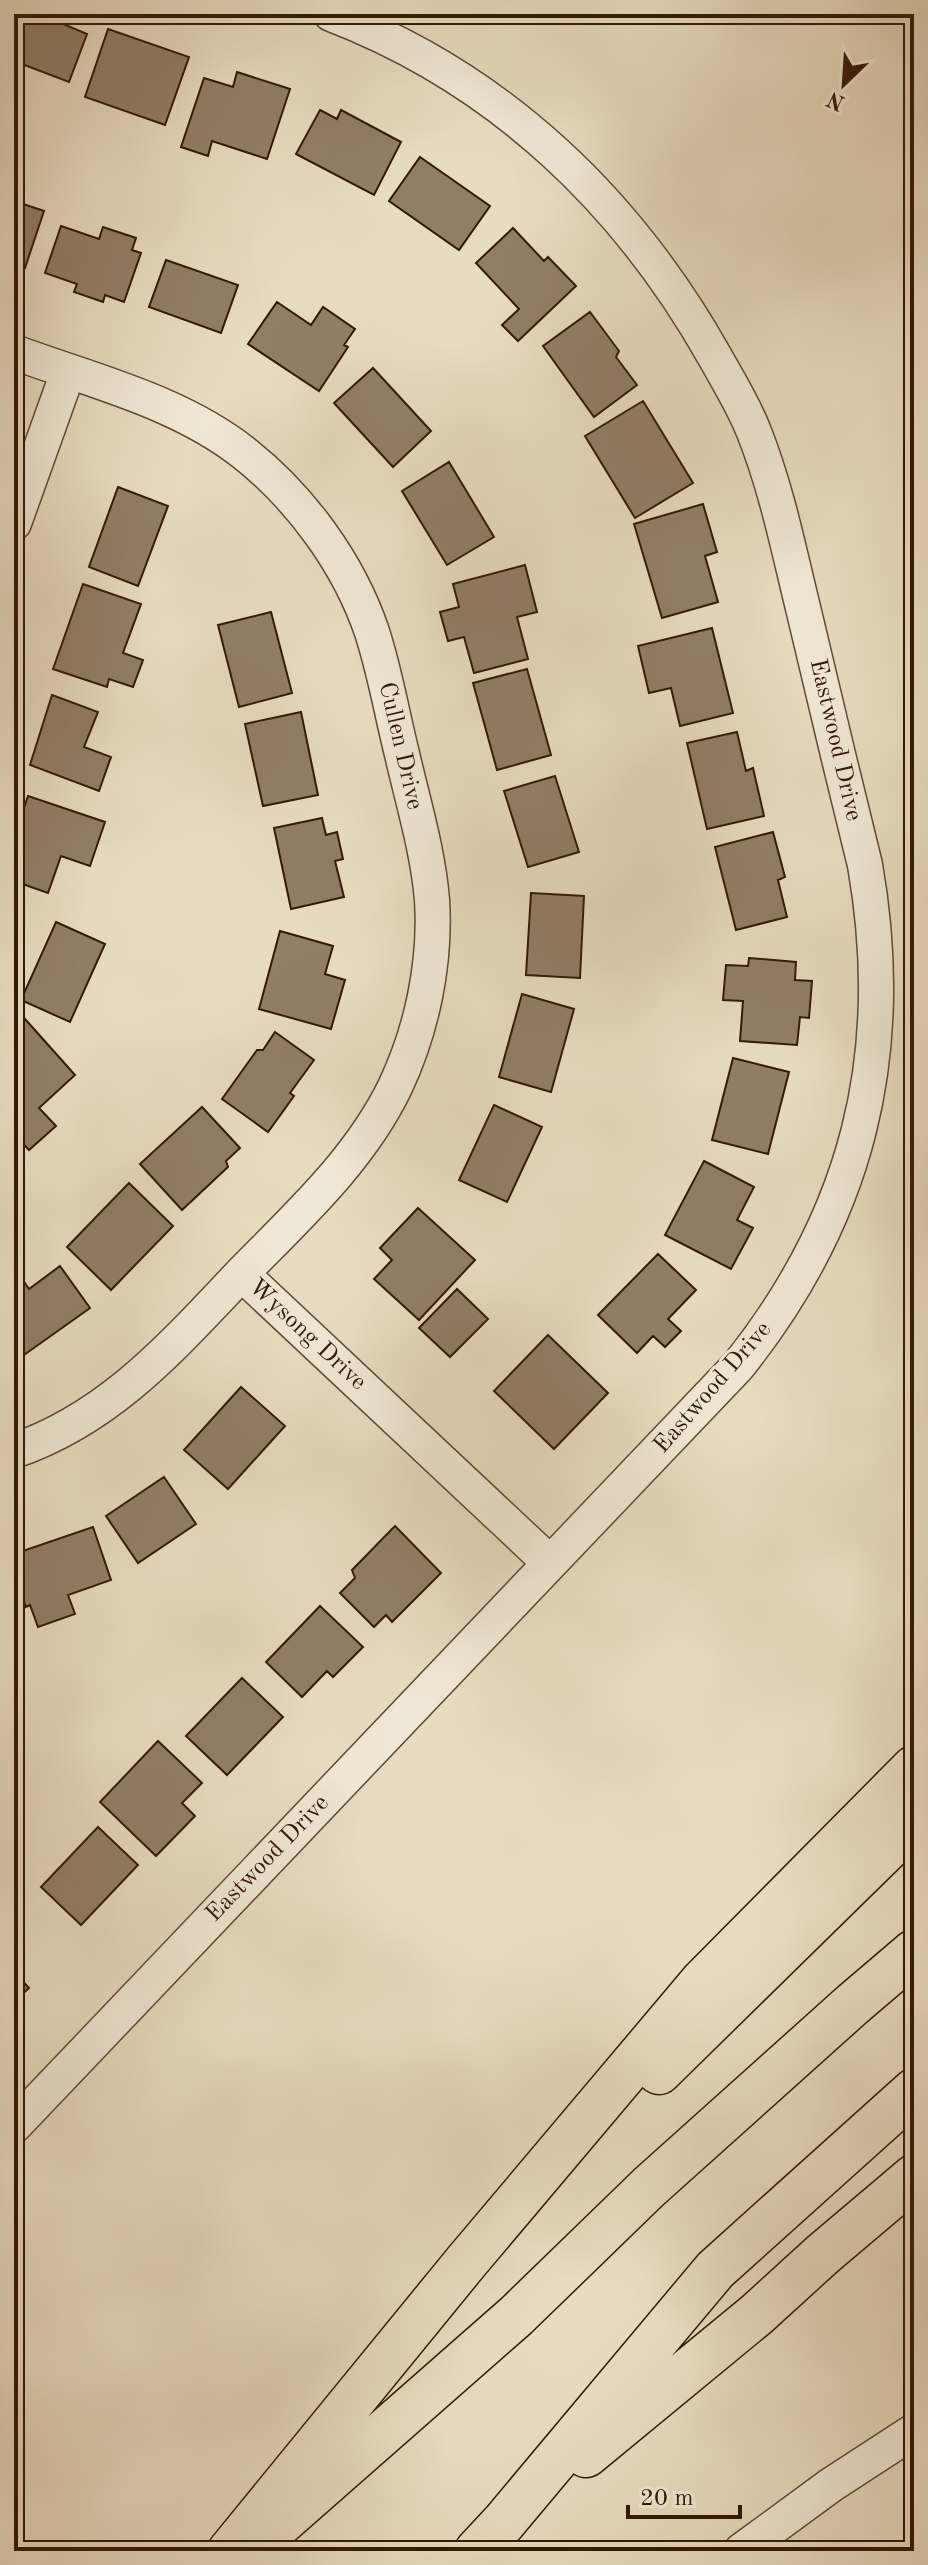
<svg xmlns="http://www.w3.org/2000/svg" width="928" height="2565" font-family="'Old Standard TT',serif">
<rect width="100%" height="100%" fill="#e8dcc0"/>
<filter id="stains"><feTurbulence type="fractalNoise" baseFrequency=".0025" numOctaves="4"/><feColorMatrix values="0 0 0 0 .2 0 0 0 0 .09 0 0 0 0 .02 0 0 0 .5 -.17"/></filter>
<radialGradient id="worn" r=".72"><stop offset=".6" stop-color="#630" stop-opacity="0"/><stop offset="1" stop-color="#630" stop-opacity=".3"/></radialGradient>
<path fill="#917e67" stroke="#331807" stroke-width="2" d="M 14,14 L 55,14 L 65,18 L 63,24 L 87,34 L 69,82 L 14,61 Z
M 108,29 L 189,57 L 165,125 L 85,97 Z
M 237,72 L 290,89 L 267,159 L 212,141 L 208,156 L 181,147 L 204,78 L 233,87 Z
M 320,110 L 337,119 L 341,110 L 401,142 L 374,195 L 296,154 Z
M 420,157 L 490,206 L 459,250 L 389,201 Z
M 14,201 L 44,211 L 25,268 L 14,264 Z
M 61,226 L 99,239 L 103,227 L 136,238 L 132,250 L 141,253 L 124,302 L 105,295 L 103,302 L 74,292 L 77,284 L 45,273 Z
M 513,228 L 544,261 L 548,257 L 576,286 L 518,341 L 502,325 L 519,309 L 476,263 Z
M 166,260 L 238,285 L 221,333 L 149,307 Z
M 277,302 L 311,325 L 323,307 L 355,329 L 344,345 L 348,347 L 319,391 L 248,344 Z
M 590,312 L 619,351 L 616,357 L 637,385 L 594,417 L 543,346 Z
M 373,368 L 431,431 L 393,467 L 334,403 Z
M 643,401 L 693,483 L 635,518 L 585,436 Z
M 449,462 L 494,537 L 447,565 L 402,491 Z
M 118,487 L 168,506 L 138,586 L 89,567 Z
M 703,504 L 717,552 L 705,556 L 718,602 L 662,618 L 634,524 Z
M 525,565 L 537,612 L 517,617 L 528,659 L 474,673 L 464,637 L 448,641 L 440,612 L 459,607 L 453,584 Z
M 83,584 L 141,604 L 123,653 L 143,660 L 133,687 L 109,679 L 107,687 L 53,669 Z
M 271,612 L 292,693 L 239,707 L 218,625 Z
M 712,628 L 733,713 L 680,726 L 671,688 L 649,693 L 638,646 Z
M 527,669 L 551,755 L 497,770 L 473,683 Z
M 52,695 L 98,712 L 84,747 L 111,757 L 99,791 L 30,765 Z
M 301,712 L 318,795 L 263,806 L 245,724 Z
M 737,732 L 746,771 L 753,768 L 764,816 L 707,829 L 687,743 Z
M 555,776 L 579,852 L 528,867 L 504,791 Z
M 28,796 L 105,822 L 90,866 L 61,856 L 48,893 L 14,881 L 14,837 Z
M 322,818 L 326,835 L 337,832 L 343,859 L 335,861 L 344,897 L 291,909 L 274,828 Z
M 773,832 L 785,877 L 778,880 L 787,917 L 736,930 L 715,847 Z
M 531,893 L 584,896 L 580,978 L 526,975 Z
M 56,922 L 105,944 L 70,1022 L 21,1000 Z
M 280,931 L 333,946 L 325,974 L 345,980 L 331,1029 L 259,1009 Z
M 749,958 L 796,962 L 795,980 L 812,981 L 809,1018 L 800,1017 L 797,1045 L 740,1041 L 743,1001 L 723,1000 L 726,965 L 748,966 Z
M 522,994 L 574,1009 L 551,1092 L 499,1077 Z
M 25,1019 L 75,1075 L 39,1108 L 56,1126 L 29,1150 L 14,1134 L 14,1028 Z
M 275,1032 L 314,1060 L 290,1093 L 294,1096 L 268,1132 L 222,1099 L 257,1050 L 263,1050 Z
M 733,1058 L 789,1072 L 768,1154 L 712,1140 Z
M 494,1105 L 542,1127 L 507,1202 L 459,1180 Z
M 202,1107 L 240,1148 L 226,1161 L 228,1167 L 182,1210 L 140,1164 Z
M 704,1161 L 754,1187 L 737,1220 L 753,1228 L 731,1269 L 665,1235 Z
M 129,1183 L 173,1226 L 111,1290 L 67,1247 Z
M 418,1208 L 475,1260 L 419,1320 L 374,1279 L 392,1260 L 380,1248 Z
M 658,1254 L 696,1290 L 668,1319 L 681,1331 L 665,1347 L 653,1336 L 637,1353 L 598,1315 Z
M 60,1266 L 90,1308 L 24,1355 L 14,1342 L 14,1276 L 18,1273 L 29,1289 Z
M 457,1289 L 488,1319 L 450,1357 L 419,1328 Z
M 548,1335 L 608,1393 L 554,1449 L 494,1391 Z
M 241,1387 L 285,1426 L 228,1489 L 184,1450 Z
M 164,1477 L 196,1524 L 138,1563 L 106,1516 Z
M 395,1526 L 441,1573 L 392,1622 L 386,1615 L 374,1627 L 340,1593 L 355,1578 L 352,1570 Z
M 93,1527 L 111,1580 L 68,1595 L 75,1614 L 38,1627 L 30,1605 L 26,1607 L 14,1573 L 14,1554 Z
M 320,1606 L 363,1647 L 333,1677 L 327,1671 L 302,1697 L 266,1662 Z
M 242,1678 L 283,1717 L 227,1775 L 186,1736 Z
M 158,1741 L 202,1783 L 182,1803 L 195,1816 L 156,1856 L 100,1802 Z
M 98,1827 L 138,1865 L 81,1925 L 41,1887 Z
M 14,1972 L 29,1988 L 14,2002 Z"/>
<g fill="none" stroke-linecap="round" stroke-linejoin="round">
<g stroke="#604935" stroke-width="37">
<path id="minor" d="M 14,352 C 92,381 178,401 244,453 C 301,498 349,564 372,632 C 385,672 392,714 402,754 C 413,802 428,851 432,900 C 436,963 422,1030 395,1087 C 360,1159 300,1214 245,1270 C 175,1343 113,1417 14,1451
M 14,523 L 68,372
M 242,1274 L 550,1563
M 14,2126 L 738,1366 C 858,1216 898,1054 865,865 C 844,781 824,696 804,612 C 789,551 777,490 754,432 C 744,406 729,382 715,357 C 627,201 500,79 331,14
M 741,2551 L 831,2485 L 914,2431"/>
</g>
<g stroke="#331807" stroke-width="47">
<path id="motorway" d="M 659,2072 L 914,1822
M 586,2455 L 756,2315 L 823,2254 L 914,2177
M 277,2526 L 516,2316 L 649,2187 L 853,2004 L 914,1952
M 230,2551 L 466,2262 L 703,1981 L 914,1768
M 477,2551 L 504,2522 L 715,2270 L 914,2091"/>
</g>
<use href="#minor" stroke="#f0e8d6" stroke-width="34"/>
<use href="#motorway" stroke="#e8dcc0" stroke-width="44"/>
</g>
<g text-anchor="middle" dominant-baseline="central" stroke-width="6" stroke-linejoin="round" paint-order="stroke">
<g font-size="24" fill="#331807" stroke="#f0e8d6">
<text transform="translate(835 740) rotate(77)">Eastwood Drive</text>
<text transform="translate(400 746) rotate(77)">Cullen Drive</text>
<text transform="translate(307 1335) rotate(43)">Wysong Drive</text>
<text transform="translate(713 1388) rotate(-49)">Eastwood Drive</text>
<text transform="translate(268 1859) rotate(-46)">Eastwood Drive</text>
</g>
</g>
<rect width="928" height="2565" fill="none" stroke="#e8dcc0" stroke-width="48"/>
<rect x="16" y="16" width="896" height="2533" fill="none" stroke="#331807" stroke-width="4"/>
<rect x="24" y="24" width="880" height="2517" fill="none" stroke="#331807" stroke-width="2"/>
<g transform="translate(844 84) rotate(205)" stroke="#f0e8d6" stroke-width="6" paint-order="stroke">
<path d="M0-6L14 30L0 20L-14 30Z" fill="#331807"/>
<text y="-12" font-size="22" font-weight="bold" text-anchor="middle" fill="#331807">N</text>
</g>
<path d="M628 2505v12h112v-12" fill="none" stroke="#331807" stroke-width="4"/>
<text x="640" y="2505" font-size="24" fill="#331807" stroke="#f0e8d6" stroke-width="6" paint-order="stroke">20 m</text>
<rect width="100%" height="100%" filter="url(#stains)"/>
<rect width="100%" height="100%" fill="url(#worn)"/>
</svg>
